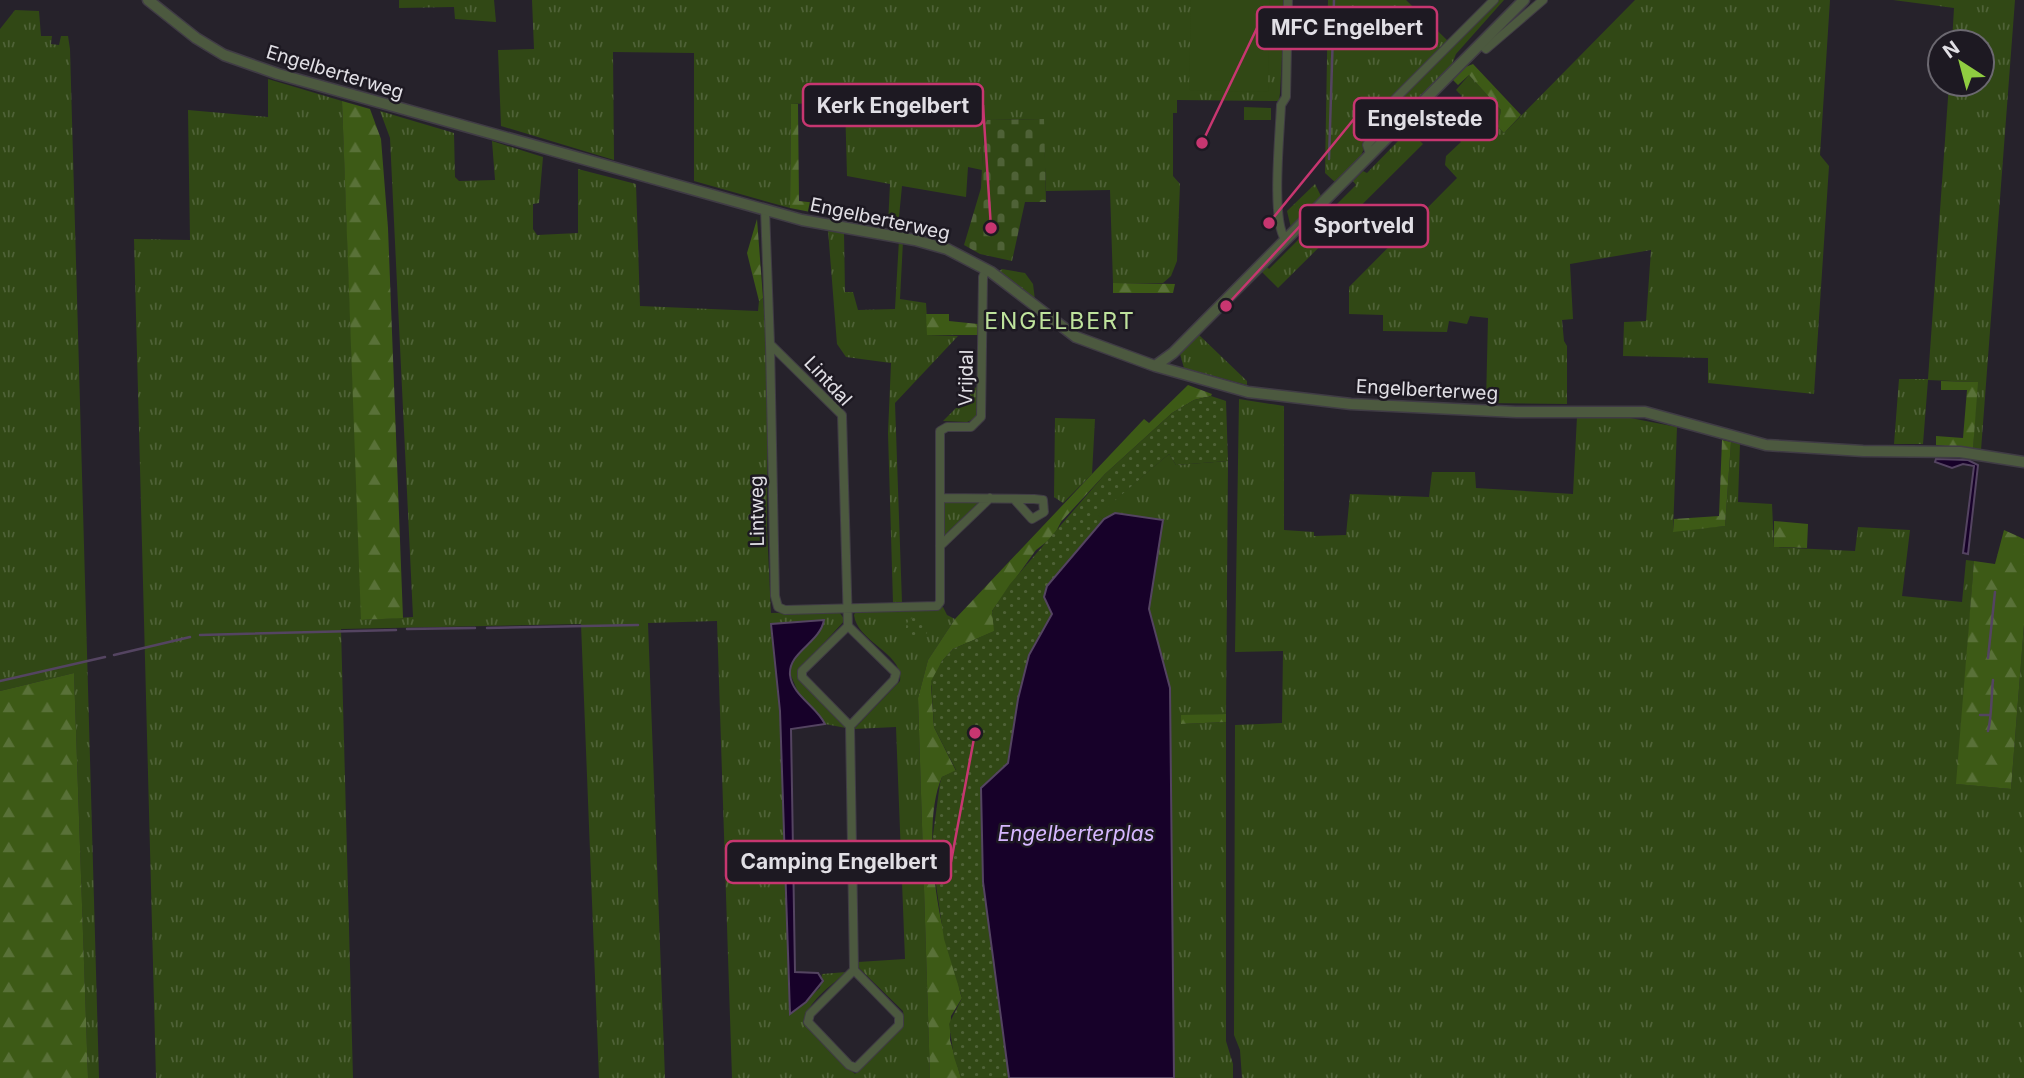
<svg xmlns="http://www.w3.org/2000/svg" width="2024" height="1078" font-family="Inter,sans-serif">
<defs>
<pattern id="grass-tufts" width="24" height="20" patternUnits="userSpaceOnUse" patternTransform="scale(1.75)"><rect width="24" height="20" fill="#314815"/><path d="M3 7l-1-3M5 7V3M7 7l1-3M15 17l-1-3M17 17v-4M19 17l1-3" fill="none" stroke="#4f6237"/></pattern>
<pattern id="forest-firs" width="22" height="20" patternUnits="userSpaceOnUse" patternTransform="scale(1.75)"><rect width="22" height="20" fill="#3d5a16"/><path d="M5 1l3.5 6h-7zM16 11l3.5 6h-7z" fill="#597138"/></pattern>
<pattern id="cemetery-stones" width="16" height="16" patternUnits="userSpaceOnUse" patternTransform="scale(1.75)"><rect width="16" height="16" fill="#314815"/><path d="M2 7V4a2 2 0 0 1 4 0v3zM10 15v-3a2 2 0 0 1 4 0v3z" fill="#4f6237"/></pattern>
<pattern id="park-dots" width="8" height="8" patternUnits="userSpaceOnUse" patternTransform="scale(1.75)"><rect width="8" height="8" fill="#314815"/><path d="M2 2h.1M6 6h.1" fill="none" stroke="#4f6237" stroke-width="1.8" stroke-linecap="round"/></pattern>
</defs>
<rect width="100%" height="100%" fill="#26222b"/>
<path fill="url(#grass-tufts)" d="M 399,0 L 494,0 L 496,22 L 455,19 L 454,7 L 399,8 Z
M 532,0 L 1285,0 L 1280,93 L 1279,101 L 1177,100 L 1177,113 L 1173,113 L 1173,176 L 1180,184 L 1177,261 L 1171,276 L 1163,283 L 1113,283 L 1110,190 L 1046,191 L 1043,119 L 987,120 L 984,126 L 982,170 L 968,167 L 966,197 L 902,186 L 898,227 L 888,225 L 890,184 L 847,176 L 845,102 L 791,104 L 790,208 L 694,181 L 694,53 L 613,52 L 614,160 L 501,126 L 498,50 L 534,49 Z
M 1328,0 L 1406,0 L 1448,41 L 1390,101 L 1387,117 L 1366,142 L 1360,159 L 1336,183 L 1325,173 Z
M 1498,0 L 1504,0 L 1456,54 L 1450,69 L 1391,128 L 1403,94 Z
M 1635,0 L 1830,0 L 1820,155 L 1829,166 L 1814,394 L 1708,383 L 1708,358 L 1623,356 L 1624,322 L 1646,321 L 1651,250 L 1570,264 L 1573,319 L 1562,320 L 1564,341 L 1567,346 L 1567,404 L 1486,403 L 1488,318 L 1470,316 L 1467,324 L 1449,321 L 1447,332 L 1383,331 L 1383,315 L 1349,314 L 1349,287 L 1457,178 L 1445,165 L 1446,156 L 1461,142 L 1453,133 L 1460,116 L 1453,105 L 1462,96 L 1456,90 L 1469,75 L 1501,110 L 1498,127 L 1504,133 Z
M 1893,0 L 2015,0 L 1981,450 L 1973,449 L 1977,382 L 1928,380 L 1923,444 L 1894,444 L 1899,379 L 1928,379 L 1949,84 L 1982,84 L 1982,42 L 1952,42 L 1954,8 Z
M 15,10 L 39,11 L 41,36 L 52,36 L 51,44 L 59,45 L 61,36 L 68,36 L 70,49 L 99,1078 L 88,1078 L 74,673 L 0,691 L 0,29 Z
M 268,79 L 342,101 L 362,620 L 413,617 L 390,138 L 380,111 L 454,133 L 455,177 L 459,181 L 495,180 L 492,141 L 543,157 L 539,203 L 533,204 L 533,229 L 537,235 L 578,233 L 578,169 L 636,184 L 640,306 L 758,311 L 759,301 L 763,298 L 768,356 L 767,529 L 771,613 L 839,612 L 845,620 L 800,669 L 846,728 L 825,724 L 798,692 L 789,671 L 795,658 L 771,628 L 780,711 L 795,1010 L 820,988 L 822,974 L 846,972 C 833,985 799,1006 807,1027 L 855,1074 L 904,1021 L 903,1011 L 858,967 L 858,962 L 905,959 L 896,727 L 854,729 L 900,681 C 904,653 857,642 854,615 L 856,611 L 943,607 L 947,615 L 955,619 L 928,660 L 918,698 L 930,1078 L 732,1078 L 717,621 L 648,623 L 665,1078 L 599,1078 L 581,624 L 341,629 L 353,1078 L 156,1078 L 134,239 L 190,240 L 188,110 L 268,117 Z
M 1405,126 L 1423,144 L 1278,288 L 1260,270 L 1265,265 L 1269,269 L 1312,226 L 1310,222 L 1323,209 L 1328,213 L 1356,185 L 1353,181 L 1363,171 L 1367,173 L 1400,139 L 1396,135 Z
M 1315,184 L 1322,198 L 1291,228 L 1287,211 Z
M 828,230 L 844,233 L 845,292 L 853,292 L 858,310 L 895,309 L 899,240 L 903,241 L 900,299 L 926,303 L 928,335 L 958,336 L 895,403 L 902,603 L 893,603 L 888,433 L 891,363 L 846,357 L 837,344 Z
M 1002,269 L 1025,273 L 1033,284 L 1035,300 L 998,272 Z
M 1198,334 L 1247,381 L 1247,385 L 1184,368 L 1180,354 Z
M 979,384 L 976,418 L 967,422 L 943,421 L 960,404 L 970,404 L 970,393 Z
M 1239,399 L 1284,406 L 1284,530 L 1314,532 L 1314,536 L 1346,535 L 1350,494 L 1429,497 L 1432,472 L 1475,472 L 1476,488 L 1573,494 L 1577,417 L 1620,416 L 1677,427 L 1673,531 L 1725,526 L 1731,442 L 1740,443 L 1738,502 L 1772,504 L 1774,547 L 1855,551 L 1858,527 L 1910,530 L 1902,596 L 1962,602 L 1966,560 L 1974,561 L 1957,784 L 2011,789 L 2024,625 L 2024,1078 L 1242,1078 L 1240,1050 L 1234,1035 L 1235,725 L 1282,723 L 1283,651 L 1235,652 Z
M 1055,418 L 1095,419 L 1092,474 L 1063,503 L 1054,497 Z
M 1169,454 L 1176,465 L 1228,461 L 1226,714 L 1181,716 L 1181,724 L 1226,722 L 1226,1041 L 1233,1064 L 1233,1078 L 1174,1078 L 1170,688 L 1149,610 L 1163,521 L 1115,513 L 1104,519 L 1097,515 Z
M 944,501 L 979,503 L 944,536 Z"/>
<path fill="url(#forest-firs)" d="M 1473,64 L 1521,115 L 1504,133 L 1498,127 L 1501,110 L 1469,75 L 1458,85 L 1452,79 L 1463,68 Z
M 342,101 L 370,109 L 381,139 L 388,228 L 403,618 L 361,620 Z
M 791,104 L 798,104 L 799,201 L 835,205 L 836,217 L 790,208 Z
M 757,219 L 763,298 L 759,301 L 747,253 Z
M 1113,283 L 1175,284 L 1173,293 L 1113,293 Z
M 926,314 L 949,314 L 949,321 L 978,324 L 978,335 L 927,335 Z
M 1941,381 L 1978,382 L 1973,449 L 1936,445 L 1936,436 L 1963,438 L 1967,390 L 1941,390 Z
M 1188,385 L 1212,394 L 1211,396 L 1194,400 L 1172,413 L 1105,474 L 1061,522 L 1053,537 L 1036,550 L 992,611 L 995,631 L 953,649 L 942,661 L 931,686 L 934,727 L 956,771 L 942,777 C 922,821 936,923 955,967 C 959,977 958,988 962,998 L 951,1016 L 950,1040 L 961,1078 L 930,1078 L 918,698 L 928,660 L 955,619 L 1144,419 L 1149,423 Z
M 1722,440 L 1731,442 L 1725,526 L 1673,532 L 1674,519 L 1719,516 Z
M 1774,521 L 1808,524 L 1807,548 L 1774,547 Z
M 2004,530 L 2024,539 L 2024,625 L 2011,789 L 1956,784 L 1974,561 L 1995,564 Z
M 74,673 L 88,1078 L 0,1078 L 0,691 Z
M 1226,714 L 1226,722 L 1181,724 L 1181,715 Z"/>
<path fill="url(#cemetery-stones)" d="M 1044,119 L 1046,202 L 1025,202 L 1012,261 L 980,254 L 964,245 L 981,188 L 984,126 L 987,120 Z"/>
<path fill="url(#park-dots)" d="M 1211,396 L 1226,401 L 1228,461 L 1176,465 L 1169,454 L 1098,515 L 1104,519 L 1101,525 L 1047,586 L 1044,597 L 1052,613 L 1040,634 L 1018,699 L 1008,763 L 981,788 L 983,882 L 1009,1078 L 961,1078 L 954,1057 L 949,1024 L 962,998 L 944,939 L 934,871 L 933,835 L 940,783 L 942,777 L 956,770 L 934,727 L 931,681 L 942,661 L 953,649 L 994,631 L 992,611 L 1010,584 L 1105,474 L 1172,413 L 1194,400 Z
M906 628a11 11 0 1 1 22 0a11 11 0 1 1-22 0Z"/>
<path fill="#314815" d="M 1191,0 L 1270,0 L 1268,92 L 1189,90 Z
M 1244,107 L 1271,108 L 1271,120 L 1244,120 Z"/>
<path fill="#170129" stroke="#544461" stroke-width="2" d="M 1936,459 L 1968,460 L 1978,465 L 1968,554 L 1963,553 L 1974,466 L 1963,464 L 1952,468 L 1935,462 Z
M 1115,513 L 1163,520 L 1149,609 L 1170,688 L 1174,1078 L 1009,1078 L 983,882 L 981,788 L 1008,763 L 1018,699 L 1029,655 L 1052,614 L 1044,597 L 1047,586 L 1104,519 Z
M 824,620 C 820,643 788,652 790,675 C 792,695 816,706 825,724 L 791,729 L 795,972 L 818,973 L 823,981 L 806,1002 L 790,1014 L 780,711 L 771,624 Z"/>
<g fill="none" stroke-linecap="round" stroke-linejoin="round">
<path stroke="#544461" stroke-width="2.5" d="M 1329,159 L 1334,0
M 487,628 L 638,625
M 407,629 L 475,628
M 200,635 L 396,630
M 114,655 L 190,637
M 1988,658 L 1995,592
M 0,681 L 105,657
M 1980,715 L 1989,715
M 1988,731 C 1992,716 1991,697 1993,680"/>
<g stroke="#403c45" stroke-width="10">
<path id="minor" d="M 1480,44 L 1486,49 L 1543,0
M 1370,154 L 1367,145 L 1390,119 L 1395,99 L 1494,0
M 765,209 L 770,344 L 842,415 L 848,626 L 896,673 L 894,680 L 850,726 L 854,970 L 899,1016 L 899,1025 L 856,1068 L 849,1065 L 808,1022 L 810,1014 L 854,970
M 1285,239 C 1271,219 1280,133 1281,105 L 1286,97 L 1288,0
M 770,344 L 775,596 L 778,607 L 785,610 L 937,606 L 940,602 L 940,431 L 947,427 L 971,427 L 981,417 L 983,277 L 986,269
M 940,498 L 1034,499 L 1043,500 L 1044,512 L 1032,519 L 1014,499
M 940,546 L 990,498
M 848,626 L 802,671 L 802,677 L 850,726"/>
</g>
<g stroke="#403c45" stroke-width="13">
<path id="tertiary" d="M 148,0 L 196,38 L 224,55 L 278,74 L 802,220 L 915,240 L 947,249 L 991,272 L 1076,337 L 1155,366 L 1248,392 L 1351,404 L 1516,412 L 1645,412 L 1766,445 L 1863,451 L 1960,452 L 2024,462
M 1155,366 L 1173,353 L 1524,0"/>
</g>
<use href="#minor" stroke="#4c593f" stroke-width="8"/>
<use href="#tertiary" stroke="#4c593f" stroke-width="10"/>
</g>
<g text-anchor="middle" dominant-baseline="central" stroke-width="5" stroke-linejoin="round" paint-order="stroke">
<g font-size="19" fill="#e1dfe5" stroke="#1d1922">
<text transform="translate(335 72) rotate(17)">Engelberterweg</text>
<text transform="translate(880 219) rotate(12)">Engelberterweg</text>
<text transform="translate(966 378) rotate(-89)">Vrijdal</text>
<text transform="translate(828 381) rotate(47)">Lintdal</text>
<text transform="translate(1427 390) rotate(3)">Engelberterweg</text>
<text transform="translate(757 511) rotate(-91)">Lintweg</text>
</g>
<g font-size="21" font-style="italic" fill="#d6b7ff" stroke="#1d1922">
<text x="1076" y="833">Engelberterplas</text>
</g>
<g font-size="23" letter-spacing="2" fill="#bfe39d" stroke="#1d1922">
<text x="1060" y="321">ENGELBERT</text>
</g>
</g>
<path fill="none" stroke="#c73670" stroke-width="2.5" d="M1202 143L1257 28M991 228L983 105M1269 223L1354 119M1226 306L1300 226M975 733L951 862"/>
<g fill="#c73670" stroke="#1d1922" stroke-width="2.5">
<circle cx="1202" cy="143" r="7"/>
<circle cx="991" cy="228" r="7"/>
<circle cx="1269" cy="223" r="7"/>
<circle cx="1226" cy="306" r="7"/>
<circle cx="975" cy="733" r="7"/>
</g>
<g fill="#1d1922" stroke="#c73670" stroke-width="2.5">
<rect x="1257" y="7" width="180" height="42" rx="7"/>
<rect x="803" y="84" width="180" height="42" rx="7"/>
<rect x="1354" y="98" width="143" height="42" rx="7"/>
<rect x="1300" y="205" width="128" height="42" rx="7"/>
<rect x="726" y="841" width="225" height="42" rx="7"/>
</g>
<g font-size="21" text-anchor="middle" font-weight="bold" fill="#e1dfe5">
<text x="1347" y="35">MFC Engelbert</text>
<text x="893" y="113">Kerk Engelbert</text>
<text x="1425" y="126">Engelstede</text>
<text x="1364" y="233">Sportveld</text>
<text x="839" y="869">Camping Engelbert</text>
</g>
<g transform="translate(1961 63) rotate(324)"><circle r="33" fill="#1d1922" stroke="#6b6870" stroke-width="2"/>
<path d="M0-5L12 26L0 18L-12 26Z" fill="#90cd41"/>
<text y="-10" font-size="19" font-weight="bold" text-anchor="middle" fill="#e1dfe5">N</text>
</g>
</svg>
